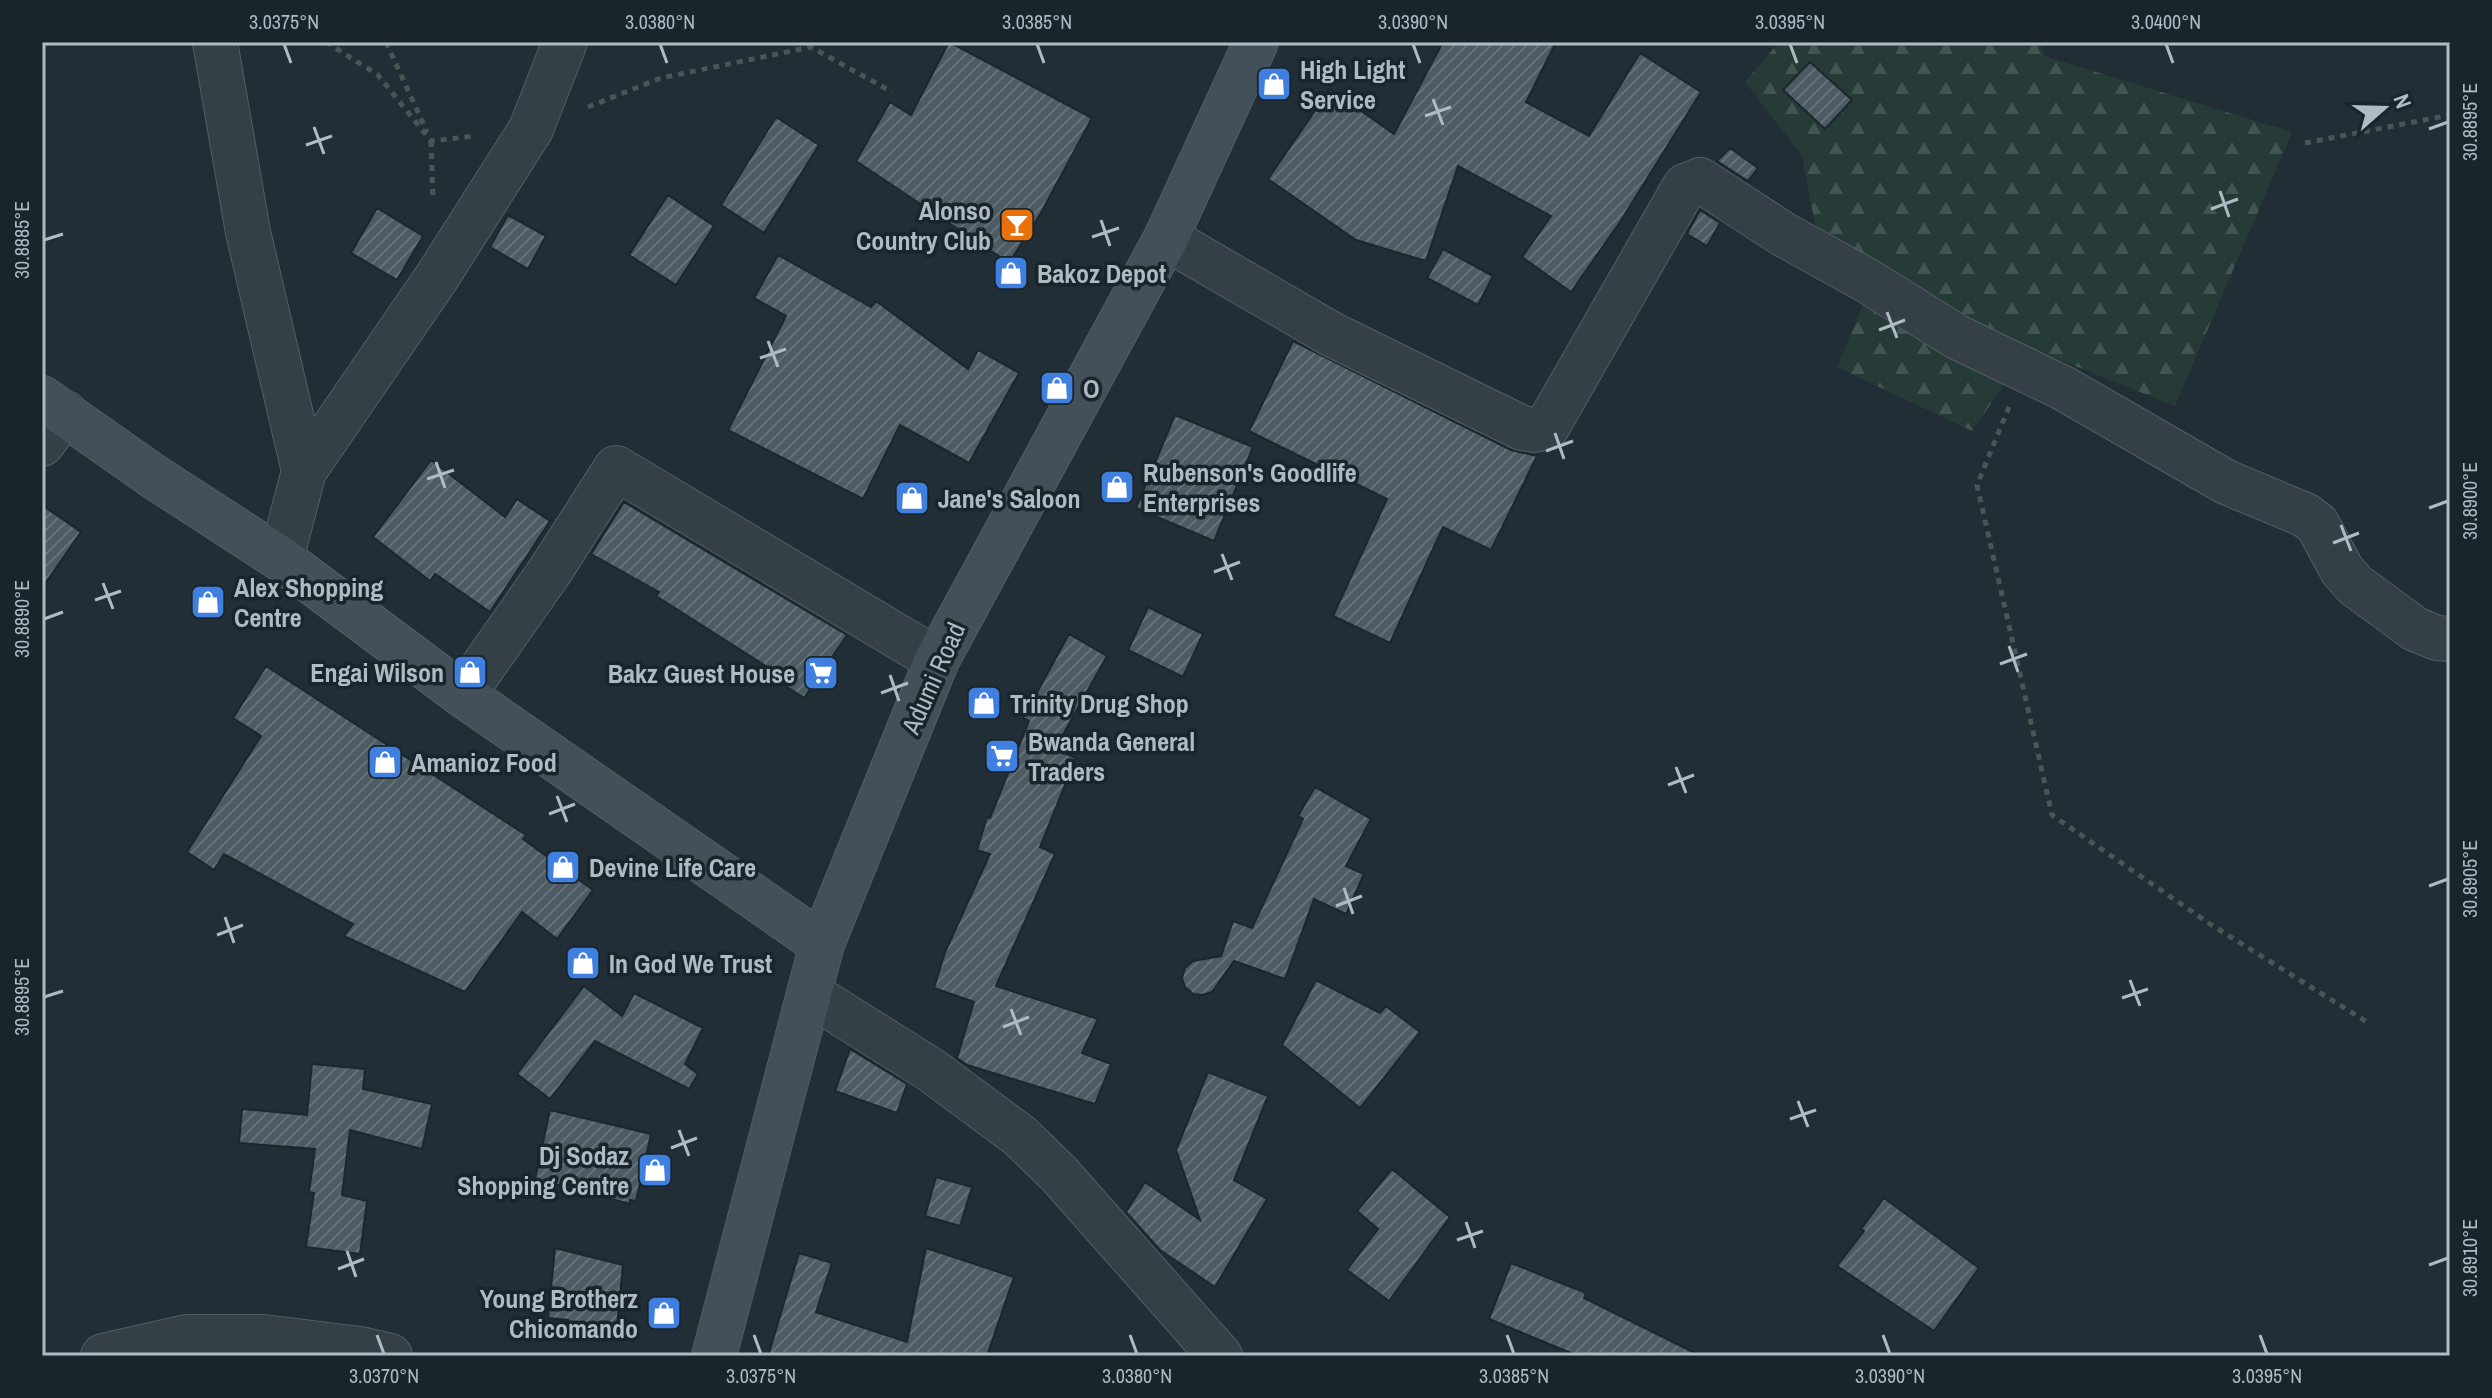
<svg xmlns="http://www.w3.org/2000/svg" width="2492" height="1398" font-family="'Archivo Narrow',sans-serif">
<defs>
<pattern id="forest-firs" width="22" height="20" patternUnits="userSpaceOnUse" patternTransform="scale(2)"><rect width="22" height="20" fill="#263b37"/><path d="M5 1l3.5 6h-7zM16 11l3.5 6h-7z" fill="#435552"/></pattern>
<pattern id="building-hatch" width="6" height="6" patternUnits="userSpaceOnUse" patternTransform="scale(2)"><rect width="6" height="6" fill="#4d5b64"/><path d="M-1 1l2-2M0 6l6-6M5 7l2-2" fill="none" stroke="#647179"/></pattern>
</defs>
<rect width="100%" height="100%" fill="#212e36"/>
<path fill="url(#forest-firs)" d="M 1779,42 L 2040,42 L 2044,56 L 2292,132 L 2175,406 L 2030,348 L 1972,431 L 1837,367 L 1866,298 L 1816,230 L 1802,156 L 1745,82 Z"/>
<path fill="url(#building-hatch)" stroke="#1c272d" stroke-width="2" d="M 949,42 L 1092,118 L 1041,213 L 1009,263 L 856,161 L 890,102 L 911,115 Z
M 1443,42 L 1556,42 L 1526,102 L 1589,136 L 1640,53 L 1701,92 L 1620,222 L 1571,292 L 1522,257 L 1551,216 L 1458,166 L 1426,261 L 1356,240 L 1268,179 L 1330,89 L 1394,134 Z
M 1810,62 L 1852,100 L 1825,129 L 1783,90 Z
M 776,117 L 819,145 L 764,233 L 721,205 Z
M 1730,148 L 1758,168 L 1748,181 L 1717,161 Z
M 668,195 L 714,226 L 676,285 L 629,255 Z
M 377,208 L 423,236 L 397,280 L 351,253 Z
M 1700,210 L 1720,223 L 1707,246 L 1687,234 Z
M 508,215 L 546,236 L 528,269 L 490,247 Z
M 1443,249 L 1493,276 L 1478,305 L 1427,278 Z
M 778,255 L 871,307 L 876,301 L 968,369 L 978,350 L 1019,373 L 969,463 L 900,425 L 863,499 L 728,430 L 786,316 L 754,298 Z
M 1293,341 L 1511,450 L 1537,456 L 1491,550 L 1443,527 L 1390,643 L 1333,616 L 1387,499 L 1249,431 Z
M 1175,415 L 1253,447 L 1214,541 L 1136,508 Z
M 431,460 L 505,517 L 517,499 L 550,521 L 490,612 L 435,574 L 430,581 L 373,537 Z
M 624,502 L 847,635 L 804,698 L 769,675 L 772,670 L 656,596 L 659,592 L 591,554 Z
M 42,505 L 81,532 L 42,588 Z
M 1148,607 L 1203,634 L 1183,677 L 1128,650 Z
M 1069,634 L 1107,656 L 1055,749 L 1076,758 L 1040,847 L 1055,854 L 996,986 L 1098,1019 L 1082,1053 L 1111,1064 L 1095,1104 L 967,1065 L 957,1058 L 974,1002 L 934,988 L 945,952 L 990,854 L 977,850 L 987,817 L 990,818 L 1029,721 L 1023,718 Z
M 266,666 L 526,835 L 523,839 L 593,890 L 557,939 L 522,912 L 465,992 L 344,936 L 353,924 L 224,854 L 214,870 L 187,852 L 261,736 L 233,718 Z
M 1315,787 L 1371,819 L 1346,866 L 1364,874 L 1346,914 L 1314,899 L 1285,979 L 1234,961 L 1212,992 L 1202,995 L 1193,994 L 1185,987 L 1182,978 L 1185,968 L 1193,961 L 1221,956 L 1233,921 L 1252,928 L 1303,819 L 1298,816 Z
M 1316,980 L 1380,1013 L 1386,1006 L 1420,1032 L 1360,1108 L 1282,1045 Z
M 584,986 L 622,1016 L 634,993 L 703,1028 L 685,1064 L 698,1074 L 689,1089 L 595,1041 L 550,1099 L 517,1074 Z
M 850,1049 L 907,1084 L 897,1113 L 835,1091 Z
M 312,1064 L 365,1069 L 363,1089 L 432,1104 L 422,1149 L 350,1130 L 342,1195 L 367,1201 L 360,1254 L 306,1247 L 314,1193 L 309,1192 L 315,1149 L 239,1143 L 242,1109 L 307,1115 Z
M 1208,1072 L 1268,1096 L 1234,1180 L 1267,1199 L 1215,1287 L 1160,1250 L 1126,1212 L 1145,1182 L 1200,1220 L 1176,1150 Z
M 550,1110 L 651,1134 L 636,1201 L 630,1200 L 630,1204 L 535,1179 Z
M 1392,1169 L 1450,1217 L 1389,1301 L 1347,1270 L 1378,1229 L 1357,1211 Z
M 936,1177 L 972,1187 L 960,1226 L 925,1216 Z
M 1884,1198 L 1979,1268 L 1934,1331 L 1837,1266 L 1864,1231 L 1861,1229 Z
M 555,1248 L 623,1265 L 617,1326 L 603,1324 L 601,1340 L 567,1336 L 568,1320 L 548,1318 Z
M 926,1248 L 1014,1277 L 987,1356 L 768,1356 L 799,1253 L 832,1263 L 816,1312 L 907,1342 Z
M 1511,1263 L 1586,1293 L 1584,1298 L 1701,1356 L 1578,1356 L 1489,1319 Z"/>
<g fill="none" stroke-linecap="round" stroke-linejoin="round">
<g stroke="#525e64" stroke-width="46">
<path id="street" d="M 215,42 L 248,232 L 304,471 L 281,559
M 1166,238 L 1331,334 L 1522,428 L 1535,430 L 1547,427 L 1685,186 L 1700,180 L 1783,234 L 1871,283 L 1957,337 L 2063,388 L 2226,482 L 2305,515 L 2317,524 L 2342,570 L 2355,585 L 2415,629 L 2437,638 L 2450,639
M 42,444 L 65,413
M 304,471 L 437,277 L 531,129 L 565,42
M 463,695 L 550,571 L 616,468 L 937,660
M 810,994 L 931,1070 L 1020,1136 L 1059,1174 L 1220,1356
M 103,1356 L 187,1337 L 264,1337 L 360,1349 L 390,1356"/>
</g>
<g stroke="#525e64" stroke-width="46">
<path id="secondary" d="M 42,398 L 153,476 L 281,559 L 463,695 L 822,944
M 714,1356 L 822,944 L 937,660 L 1166,238 L 1256,42"/>
</g>
<path stroke="#455856" stroke-width="5" stroke-dasharray="6 6" stroke-linecap="butt" d="M 326,42 L 378,75 L 431,141 L 475,136
M 386,42 L 427,132
M 588,107 L 661,78 L 811,47 L 892,92
M 431,141 L 433,199
M 2305,143 L 2450,115
M 2009,407 L 1977,485 L 2052,815 L 2210,924 L 2367,1022"/>
<use href="#street" stroke="#354046" stroke-width="44"/>
<use href="#secondary" stroke="#435059" stroke-width="44"/>
</g>
<path fill="none" stroke="#afbbc3" stroke-width="3" d="M 284,44 L 291,63M 660,44 L 667,63M 1037,44 L 1044,63M 1413,44 L 1420,63M 1790,44 L 1797,63M 2166,44 L 2173,63M 1433,99 L 1443,125M 1425,116 L 1451,107M 314,127 L 324,154M 2429,129 L 2448,122M 306,145 L 332,136M 2220,191 L 2229,217M 2211,209 L 2238,199M 1101,220 L 1110,246M 1092,237 L 1119,228M 44,240 L 63,234M 1887,312 L 1897,338M 1879,330 L 1905,320M 768,341 L 778,367M 760,358 L 786,349M 1555,433 L 1564,459M 1546,451 L 1573,441M 436,462 L 445,488M 427,479 L 454,470M 2429,508 L 2448,501M 2341,525 L 2351,551M 2333,543 L 2359,533M 1222,554 L 1232,580M 1214,572 L 1240,562M 103,583 L 113,609M 95,600 L 121,591M 44,619 L 63,612M 2009,646 L 2018,672M 2000,664 L 2027,654M 890,675 L 899,701M 881,693 L 908,683M 1676,767 L 1686,793M 1668,785 L 1694,775M 557,796 L 567,822M 549,814 L 575,804M 2429,886 L 2448,879M 1344,888 L 1353,914M 1336,906 L 1362,896M 225,917 L 234,943M 217,935 L 243,925M 2130,980 L 2140,1006M 44,997 L 63,991M 2122,998 L 2148,989M 1011,1009 L 1021,1035M 1003,1027 L 1029,1017M 1798,1101 L 1808,1127M 1790,1119 L 1816,1110M 679,1130 L 689,1156M 671,1148 L 697,1138M 1466,1222 L 1475,1248M 1457,1240 L 1483,1231M 347,1251 L 356,1277M 2429,1265 L 2448,1258M 338,1269 L 364,1259M 377,1335 L 384,1354M 754,1335 L 761,1354M 1130,1335 L 1137,1354M 1507,1335 L 1514,1354M 1883,1335 L 1890,1354M 2260,1335 L 2267,1354"/>
<defs>
<g id="shop-square" transform="scale(1.8)"><rect x="-9" y="-9" width="18" height="18" rx="4" fill="#3f7fe0" stroke="#1a252b"/><path d="M-5-2.5h2.3a2.7 3.5 0 0 1 5.4 0H5L5.5 6h-11ZM-1.5-2.5h3a1.5 2.3 0 0 0-3 0Z" fill="#fff"/></g>
<g id="bar-square" transform="scale(1.8)"><rect x="-9" y="-9" width="18" height="18" rx="4" fill="#e8710a" stroke="#1a252b"/><path d="M-6-5H6L.8 .8V4.5H3.5V6h-7V4.5H-.8V.8Z" fill="#fff"/></g>
<g id="supermarket-square" transform="scale(1.8)"><rect x="-9" y="-9" width="18" height="18" rx="4" fill="#3f7fe0" stroke="#1a252b"/><path d="M-6-5.5h2.5l.6 2H6L4.5 2H-2.5L-4.4-4H-6ZM-1.5 3.2a1.3 1.3 0 1 0 .1 0ZM3 3.2a1.3 1.3 0 1 0 .1 0Z" fill="#fff"/></g>
</defs>
<g fill-rule="evenodd">
<use href="#shop-square" x="1274" y="84"/>
<use href="#bar-square" x="1017" y="225"/>
<use href="#shop-square" x="1011" y="273"/>
<use href="#shop-square" x="1057" y="388"/>
<use href="#shop-square" x="1117" y="487"/>
<use href="#shop-square" x="912" y="498"/>
<use href="#shop-square" x="208" y="602"/>
<use href="#shop-square" x="470" y="672"/>
<use href="#supermarket-square" x="821" y="673"/>
<use href="#shop-square" x="984" y="703"/>
<use href="#supermarket-square" x="1002" y="756"/>
<use href="#shop-square" x="385" y="762"/>
<use href="#shop-square" x="563" y="867"/>
<use href="#shop-square" x="583" y="963"/>
<use href="#shop-square" x="655" y="1170"/>
<use href="#shop-square" x="664" y="1313"/>
</g>
<g text-anchor="middle" dominant-baseline="central" stroke-width="7" stroke-linejoin="round" paint-order="stroke">
<g font-size="26" font-weight="bold" fill="#afbbc3" stroke="#1a252b" text-anchor="start">
<text x="1300" y="69">High Light<tspan x="1300" dy="30">Service</tspan></text>
<text x="991" y="210" text-anchor="end">Alonso<tspan x="991" dy="30">Country Club</tspan></text>
<text x="1037" y="273">Bakoz Depot</text>
<text x="1083" y="388">O</text>
<text x="1143" y="472">Rubenson's Goodlife<tspan x="1143" dy="30">Enterprises</tspan></text>
<text x="938" y="498">Jane's Saloon</text>
<text x="234" y="587">Alex Shopping<tspan x="234" dy="30">Centre</tspan></text>
<text x="444" y="672" text-anchor="end">Engai Wilson</text>
<text x="795" y="673" text-anchor="end">Bakz Guest House</text>
<text x="1010" y="703">Trinity Drug Shop</text>
<text x="1028" y="741">Bwanda General<tspan x="1028" dy="30">Traders</tspan></text>
<text x="411" y="762">Amanioz Food</text>
<text x="589" y="867">Devine Life Care</text>
<text x="609" y="963">In God We Trust</text>
<text x="629" y="1155" text-anchor="end">Dj Sodaz<tspan x="629" dy="30">Shopping Centre</tspan></text>
<text x="638" y="1298" text-anchor="end">Young Brotherz<tspan x="638" dy="30">Chicomando</tspan></text>
</g>
<g font-size="26" fill="#afbbc3" stroke="#1a252b">
<text transform="translate(933 678) rotate(-66)">Adumi Road</text>
</g>
</g>
<rect width="2492" height="1398" fill="none" stroke="#1a252b" stroke-width="88"/>
<g transform="translate(2384 108) rotate(70)" stroke="#1a252b" stroke-width="6" paint-order="stroke">
<path d="M0-6L14 30L0 20L-14 30Z" fill="#afbbc3"/>
<text y="-12" font-size="22" font-weight="bold" text-anchor="middle" fill="#afbbc3">N</text>
</g>
<rect x="44" y="44" width="2404" height="1310" fill="none" stroke="#afbbc3" stroke-width="3"/>
<g font-size="20" text-anchor="middle" fill="#afbbc3">
<text x="284" y="29">3.0375°N</text>
<text x="660" y="29">3.0380°N</text>
<text x="1037" y="29">3.0385°N</text>
<text x="1413" y="29">3.0390°N</text>
<text x="1790" y="29">3.0395°N</text>
<text x="2166" y="29">3.0400°N</text>
<text transform="translate(2470 122) rotate(-90)" y="7">30.8895°E</text>
<text transform="translate(22 240) rotate(-90)" y="7">30.8885°E</text>
<text transform="translate(2470 501) rotate(-90)" y="7">30.8900°E</text>
<text transform="translate(22 619) rotate(-90)" y="7">30.8890°E</text>
<text transform="translate(2470 879) rotate(-90)" y="7">30.8905°E</text>
<text transform="translate(22 997) rotate(-90)" y="7">30.8895°E</text>
<text transform="translate(2470 1258) rotate(-90)" y="7">30.8910°E</text>
<text x="384" y="1383">3.0370°N</text>
<text x="761" y="1383">3.0375°N</text>
<text x="1137" y="1383">3.0380°N</text>
<text x="1514" y="1383">3.0385°N</text>
<text x="1890" y="1383">3.0390°N</text>
<text x="2267" y="1383">3.0395°N</text>
</g>
</svg>
